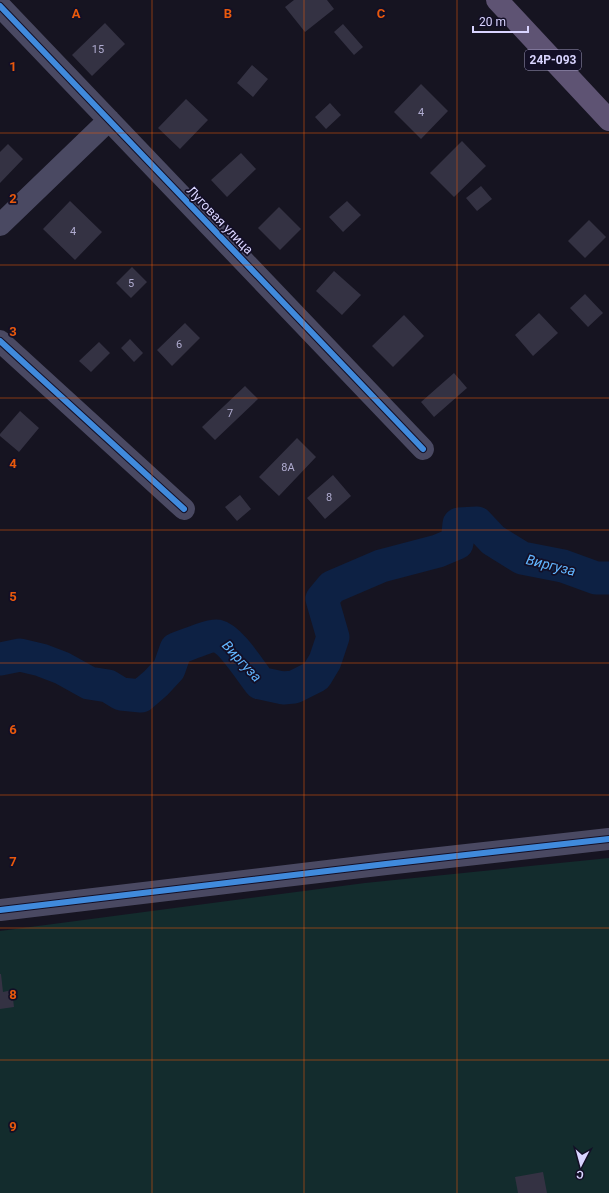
<svg xmlns="http://www.w3.org/2000/svg" width="609" height="1193" font-family="Roboto,sans-serif">
<rect width="100%" height="100%" fill="#161421"/>
<path fill="#132c2d" d="M 609,858 L 609,1193 L 0,1193 L 0,931 L 365,883 Z"/>
<g fill="none" stroke-linecap="round" stroke-linejoin="round">
<path stroke="#0d2144" stroke-width="33" d="M 0,659 L 20,655 L 41,660 L 62,668 L 89,683 L 108,686 L 121,694 L 141,696 L 156,683 L 169,669 L 176,649 C 184,646 210,635 217,636 C 231,639 251,672 260,683 L 283,688 L 294,687 L 316,676 L 325,661 L 333,637 L 322,599 L 332,587 L 381,566 L 438,551 L 457,543 L 459,524 L 477,523 L 493,540 L 522,558 L 563,566 L 596,578 L 609,578"/>
</g>
<path fill="#343243" d="M 294,0 L 327,0 L 334,9 L 305,32 L 285,7 Z
M 105,23 L 125,44 L 92,76 L 72,55 Z
M 343,24 L 363,47 L 354,55 L 334,32 Z
M 252,65 L 268,79 L 253,97 L 237,83 Z
M 421,84 L 448,111 L 421,139 L 394,112 Z
M 186,99 L 208,120 L 180,149 L 158,128 Z
M 330,103 L 341,115 L 326,129 L 315,117 Z
M 462,141 L 486,166 L 454,197 L 430,173 Z
M 8,144 L 23,159 L 0,183 L 0,152 Z
M 241,153 L 256,169 L 227,197 L 211,180 Z
M 481,186 L 492,199 L 477,211 L 466,198 Z
M 70,201 L 102,232 L 75,260 L 43,229 Z
M 347,201 L 361,215 L 343,232 L 329,217 Z
M 279,207 L 301,229 L 280,250 L 258,228 Z
M 589,220 L 606,237 L 585,258 L 568,241 Z
M 132,267 L 147,282 L 131,298 L 116,283 Z
M 334,271 L 361,295 L 342,315 L 316,291 Z
M 585,294 L 603,313 L 588,327 L 570,308 Z
M 539,313 L 558,333 L 533,356 L 515,335 Z
M 404,315 L 424,336 L 393,367 L 372,346 Z
M 185,323 L 200,338 L 172,366 L 157,350 Z
M 130,339 L 143,353 L 134,362 L 121,348 Z
M 99,342 L 110,353 L 91,372 L 79,361 Z
M 454,373 L 467,388 L 434,417 L 421,402 Z
M 245,386 L 258,399 L 215,440 L 202,427 Z
M 20,411 L 39,428 L 19,452 L 0,436 L 0,434 Z
M 297,438 L 316,457 L 279,496 L 259,477 Z
M 333,475 L 351,496 L 325,519 L 307,498 Z
M 240,495 L 251,509 L 237,521 L 225,507 Z
M 0,974 L 1,974 L 3,992 L 12,990 L 14,1007 L 0,1009 Z
M 543,1172 L 547,1193 L 518,1193 L 515,1177 Z"/>
<g fill="none" stroke-linecap="round" stroke-linejoin="round">
<path stroke="#4a4962" stroke-width="22" d="M 0,6 L 423,449
M 0,225 L 109,120
M 0,341 L 184,509
M 0,910 L 386,864 L 609,839"/>
<path stroke="#5e5373" stroke-width="22" d="M 497,0 L 609,120"/>
<g stroke="#130f26" stroke-width="8">
<path id="cycleway" d="M 0,6 L 423,449
M 0,341 L 184,509
M 0,910 L 386,864 L 609,839"/>
</g>
<use href="#cycleway" stroke="#408adc" stroke-width="6"/>
</g>
<path fill="none" stroke="#e8590c" stroke-width="1" stroke-opacity="0.55" d="M 152,0 L 152,1193M 304,0 L 304,1193M 457,0 L 457,1193M 0,133 L 609,133M 0,265 L 609,265M 0,398 L 609,398M 0,530 L 609,530M 0,663 L 609,663M 0,795 L 609,795M 0,928 L 609,928M 0,1060 L 609,1060"/>
<g text-anchor="middle" dominant-baseline="central" stroke-width="3.5" stroke-linejoin="round" paint-order="stroke">
<g font-size="11" fill="#b0acd0">
<text x="98" y="49">15</text>
<text x="421" y="112">4</text>
<text x="73" y="231">4</text>
<text x="131" y="283">5</text>
<text x="179" y="344">6</text>
<text x="230" y="413">7</text>
<text x="288" y="467">8А</text>
<text x="329" y="497">8</text>
</g>
<rect fill="#130f26" stroke="#9e99be" stroke-width="1" x="525" y="50" width="56" height="20" rx="3"/>
<g font-size="12" font-weight="bold" fill="#d9d4ff">
<text x="553" y="60">24Р-093</text>
</g>
<g font-size="13" fill="#d9d4ff" stroke="#130f26">
<text transform="translate(220 220) rotate(46)">Луговая улица</text>
</g>
<g font-size="14" font-style="italic" fill="#62b6ff" stroke="#130f26">
<text transform="translate(551 565) rotate(14)">Виргуза</text>
<text transform="translate(242 661) rotate(47)">Виргуза</text>
</g>
</g>
<g font-size="13" text-anchor="middle" font-weight="bold" fill="#e8590c" stroke="#130f26" stroke-width="3.5" stroke-linejoin="round" paint-order="stroke">
<text x="76" y="18">A</text>
<text x="228" y="18">B</text>
<text x="381" y="18">C</text>
<text x="13" y="71">1</text>
<text x="13" y="203">2</text>
<text x="13" y="336">3</text>
<text x="13" y="468">4</text>
<text x="13" y="601">5</text>
<text x="13" y="734">6</text>
<text x="13" y="866">7</text>
<text x="13" y="999">8</text>
<text x="13" y="1131">9</text>
</g>
<g transform="translate(581 1165) rotate(186)" stroke="#130f26" stroke-width="3" paint-order="stroke">
<path d="M0-3L7 15L0 10L-7 15Z" fill="#d9d4ff"/>
<text y="-6" font-size="11" font-weight="bold" text-anchor="middle" fill="#d9d4ff">С</text>
</g>
<path d="M473 26v6h55v-6" fill="none" stroke="#d9d4ff" stroke-width="2"/>
<text x="479" y="26" font-size="12" fill="#d9d4ff" stroke="#130f26" stroke-width="3" paint-order="stroke">20 m</text>
</svg>
